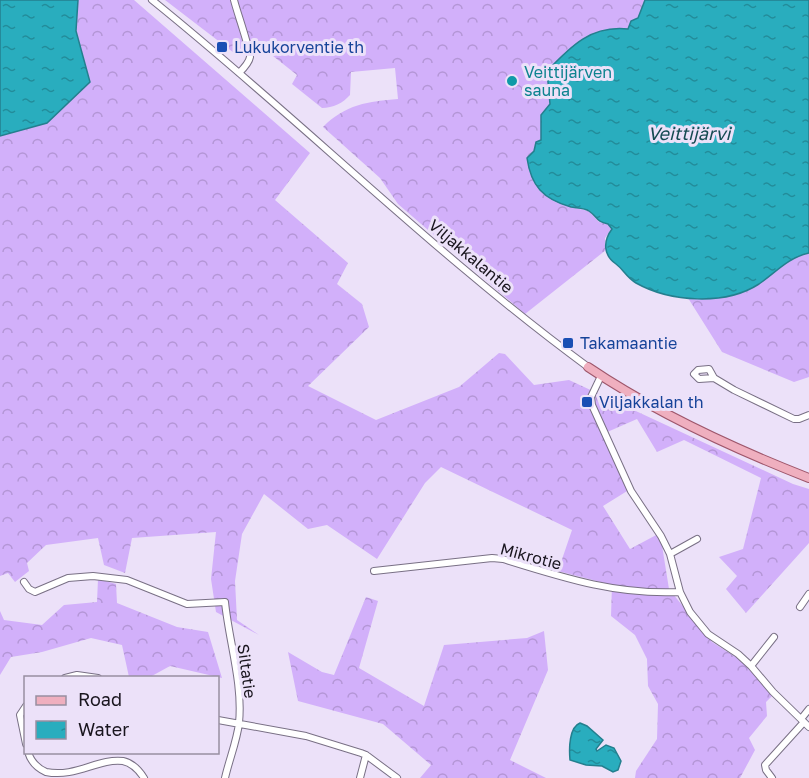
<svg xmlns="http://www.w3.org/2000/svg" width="809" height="778" font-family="'Golos Text',sans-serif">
<defs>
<pattern id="forest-crowns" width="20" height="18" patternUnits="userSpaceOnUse" patternTransform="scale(1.5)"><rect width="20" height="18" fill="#d2b0fa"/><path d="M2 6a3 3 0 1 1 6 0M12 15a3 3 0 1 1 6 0" fill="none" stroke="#b496d6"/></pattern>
<pattern id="water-ripples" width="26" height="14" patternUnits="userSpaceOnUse" patternTransform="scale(1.5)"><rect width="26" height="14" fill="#29adbe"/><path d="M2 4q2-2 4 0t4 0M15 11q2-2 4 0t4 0" fill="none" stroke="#228c9a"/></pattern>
</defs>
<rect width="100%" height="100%" fill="#ece1f9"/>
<path fill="url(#forest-crowns)" d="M 78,0 L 134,0 L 310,153 L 275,200 L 348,263 L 337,284 L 362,304 L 369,327 L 308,386 L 376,420 L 459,387 L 499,353 L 505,354 L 534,385 L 569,380 L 793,484 L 809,489 L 809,543 L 746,613 L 726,589 L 737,576 L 719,557 L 743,549 L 761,478 L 684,440 L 657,452 L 637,419 L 605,433 L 632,488 L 603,506 L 630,549 L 660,533 L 669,589 L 712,642 L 742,661 L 772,696 L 766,702 L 767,716 L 749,738 L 755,750 L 740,778 L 635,778 L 636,771 L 657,739 L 658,704 L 648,686 L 647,659 L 635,635 L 611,616 L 612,585 L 558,571 L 572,530 L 441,467 L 425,483 L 377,559 L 327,525 L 308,529 L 264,494 L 242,534 L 235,581 L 237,620 L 259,635 L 216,612 L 211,579 L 216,532 L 132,538 L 125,573 L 104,565 L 98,538 L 46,545 L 27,563 L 29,571 L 15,582 L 8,573 L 0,576 L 0,136 L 47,123 L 90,82 L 76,31 Z
M 165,0 L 645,0 L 638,18 L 628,30 L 617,28 L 547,70 L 550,104 L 541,115 L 575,208 L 589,211 L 599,222 L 608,224 L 612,229 L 605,238 L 606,250 L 525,314 L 398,204 L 380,178 L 323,127 C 344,105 369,101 398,99 L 395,68 L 351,72 L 350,95 C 343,103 333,108 322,108 L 292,84 L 297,75 L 268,52 L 263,45 L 245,51 L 238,56 Z
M 809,253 L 809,377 L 794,382 L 722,352 L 688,298 L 702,299 L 760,283 L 776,269 L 801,255 Z
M 98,579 L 116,584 L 117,603 L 177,627 L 208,632 L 222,678 L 170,666 L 150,677 L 129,677 L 122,645 L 91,638 L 42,652 L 11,657 L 0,675 L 0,611 L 4,620 L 42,625 L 64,605 L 97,602 Z
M 366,597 L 378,601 L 359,668 L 424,706 L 444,645 L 527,638 L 544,631 L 548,670 L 510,760 L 546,778 L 420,778 L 431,765 L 383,724 L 298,701 L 288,652 L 322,672 L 334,675 Z"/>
<path fill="url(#water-ripples)" stroke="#247f8e" stroke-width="1.5" d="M 0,0 L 78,0 L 76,31 L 90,82 L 47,123 L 0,136 Z
M 645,0 L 809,0 L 809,253 C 789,257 775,273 759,284 C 725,306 670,302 636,283 C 626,277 624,270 616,264 C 603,255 603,241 612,229 L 608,224 C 595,221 599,218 589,211 C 585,208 576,208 571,207 C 543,199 531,186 527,158 L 534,151 L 536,142 L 541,140 L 541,115 L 550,104 L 547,71 C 571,46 591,25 628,29 L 631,21 L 638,18 Z
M 580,723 L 587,726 L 603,740 L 596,749 L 597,751 L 606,745 L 614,748 L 621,761 L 618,770 L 613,772 L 602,766 L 586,765 L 570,760 C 569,749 569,727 580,723 Z"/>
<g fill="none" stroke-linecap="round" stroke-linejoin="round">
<g stroke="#797085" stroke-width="8">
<path id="minor" d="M 152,0 C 300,119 434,254 588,367
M 234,0 C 236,9 251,52 250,57 C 249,63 243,69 239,73
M 601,376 L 591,397 L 592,405 L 631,491 L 661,536 L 670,554 L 680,592 L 690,612 L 708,634 L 738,654 L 751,666 L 773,692 L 809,727
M 714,378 L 699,379 L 694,374 L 698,370 L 709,369 L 714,378 L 734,390 L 794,419 L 799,419 L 809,415
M 670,554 L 697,539
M 374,571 L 492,558 L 503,559 C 564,578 616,595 680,592
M 24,582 L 29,589 L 35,592 L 68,578 L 93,576 L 127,580 L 187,604 L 225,602 C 229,642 243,683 239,723 C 237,741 229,760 225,778
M 800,607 L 809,594
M 751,666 L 774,637
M 65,678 L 77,675 L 98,678
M 26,706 L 20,715 L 26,744
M 801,719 L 809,709
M 218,720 L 306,736 L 361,753 L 366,755 L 360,778
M 28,752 C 31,762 37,768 46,772 C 76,778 98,758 123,761 C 132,763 139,770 144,778
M 366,755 L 397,778
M 772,778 L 766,770 L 765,765 L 804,722"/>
</g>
<g stroke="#9e566b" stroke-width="10">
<path id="major" d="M 588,367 C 656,413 732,448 809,478"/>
</g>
<use href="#minor" stroke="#fff" stroke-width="6"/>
<use href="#major" stroke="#efafbf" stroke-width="8"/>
</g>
<g fill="#1a4fb4" stroke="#ece1f9" stroke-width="2">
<rect x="216" y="41" width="12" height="12" rx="3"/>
<rect x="562" y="337" width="12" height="12" rx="3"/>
<rect x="581" y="396" width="12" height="12" rx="3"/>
</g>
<circle fill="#0f9aa8" stroke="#ece1f9" stroke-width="2" cx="512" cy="81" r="6"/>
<g text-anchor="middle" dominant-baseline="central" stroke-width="6" stroke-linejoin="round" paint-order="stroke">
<g font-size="16" fill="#164399" stroke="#ece1f9" text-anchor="start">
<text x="234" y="47">Lukukorventie th</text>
<text x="580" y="343">Takamaantie</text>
<text x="599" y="402">Viljakkalan th</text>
</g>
<g font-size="16" fill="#0d838f" stroke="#ece1f9" text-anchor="start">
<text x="524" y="72">Veittijärven<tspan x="524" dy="18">sauna</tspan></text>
</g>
<g font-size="16" fill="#19151e" stroke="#ece1f9">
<text transform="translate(471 256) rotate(40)">Viljakkalantie</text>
<text transform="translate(531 556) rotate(15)">Mikrotie</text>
<text transform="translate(247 671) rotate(82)">Siltatie</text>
</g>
<g font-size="18" font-style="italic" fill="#154a52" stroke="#ece1f9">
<text x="689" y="133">Veittijärvi</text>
</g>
</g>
<rect x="24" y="676" width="195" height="78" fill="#ece1f9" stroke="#988fa1" stroke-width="1.5"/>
<rect x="36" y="696" width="30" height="9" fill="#efafbf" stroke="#988fa1" stroke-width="1.5"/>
<text x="78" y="706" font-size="18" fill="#19151e">Road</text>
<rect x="36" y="721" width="30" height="18" fill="url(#water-ripples)" stroke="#988fa1" stroke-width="1.5"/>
<text x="78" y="736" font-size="18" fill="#19151e">Water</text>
</svg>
